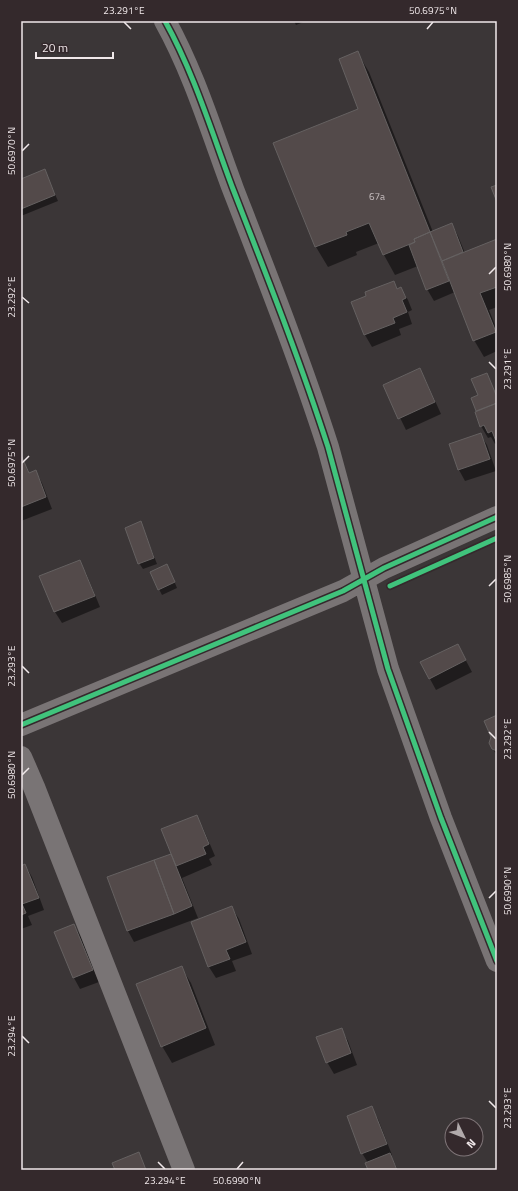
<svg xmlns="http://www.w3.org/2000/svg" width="518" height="1191" font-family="'Titillium Web',sans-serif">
<rect width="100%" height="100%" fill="#3b3637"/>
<path fill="#0007" d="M 294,21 L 306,21 L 296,25 Z
M 357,52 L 369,72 L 433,232 L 452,224 L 458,236 L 465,253 L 497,240 L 497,307 L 489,310 L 497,330 L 497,351 L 484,357 L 474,340 L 455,292 L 434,301 L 427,289 L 418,266 L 395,275 L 384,255 L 379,243 L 356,252 L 357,255 L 328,267 L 316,247 L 274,143 L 360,110 Z
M 47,176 L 58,201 L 21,216 L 21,180 Z
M 393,282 L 398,290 L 401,289 L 408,300 L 412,310 L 408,312 L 412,324 L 399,329 L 401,335 L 372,347 L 365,335 L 352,303 L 368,296 Z
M 419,369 L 426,381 L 441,414 L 406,430 L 384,385 Z
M 497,397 L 497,443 L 495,444 L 491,437 L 488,438 L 481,426 L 497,405 Z
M 480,434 L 487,445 L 496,471 L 465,481 L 459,470 Z
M 21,456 L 30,474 L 36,472 L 42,483 L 52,509 L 21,521 Z
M 141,523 L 157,564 L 143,569 L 139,563 Z
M 79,561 L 86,573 L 100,607 L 62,623 L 55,612 L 40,577 Z
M 170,571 L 177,588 L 162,595 L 159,589 Z
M 464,657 L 472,672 L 436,690 L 430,679 Z
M 497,716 L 497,756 L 493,749 Z
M 196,816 L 203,828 L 215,856 L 209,859 L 212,865 L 182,878 L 198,918 L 134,942 L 128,931 L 108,878 L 172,854 Z
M 25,865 L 32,877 L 44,910 L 28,916 L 32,925 L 21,929 L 21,867 Z
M 232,908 L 239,919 L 252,954 L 232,961 L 236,971 L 216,978 L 209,967 L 193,922 Z
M 74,925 L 81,937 L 99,982 L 80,989 L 74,978 Z
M 181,967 L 191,983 L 215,1045 L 172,1063 L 162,1046 Z
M 341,1029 L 348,1041 L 357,1065 L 334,1074 L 327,1062 Z
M 371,1108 L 378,1119 L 392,1155 L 391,1156 L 398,1170 L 369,1170 L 368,1163 L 362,1153 Z"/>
<path fill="#534a4a" stroke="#656161" d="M 358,51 L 430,232 L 414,239 L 415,242 L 383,255 L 369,223 L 346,232 L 347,235 L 315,247 L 273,143 L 358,109 L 339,59 Z
M 45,169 L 55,195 L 21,209 L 21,179 Z
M 497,185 L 497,202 L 491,187 Z
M 452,223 L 463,252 L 442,261 L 430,232 Z
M 430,232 L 449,281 L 426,290 L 409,245 L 415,242 L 414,239 Z
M 497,239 L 497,287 L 480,293 L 496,332 L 473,341 L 442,261 Z
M 394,281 L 397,289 L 401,287 L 406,298 L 402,300 L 407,312 L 393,318 L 395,323 L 364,335 L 351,302 L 366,296 L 365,292 Z
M 420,368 L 435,402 L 398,419 L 383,385 Z
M 487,373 L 497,397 L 497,403 L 476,411 L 471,398 L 478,395 L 471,379 Z
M 497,403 L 497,444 L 492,431 L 488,433 L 484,425 L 480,427 L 475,412 Z
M 481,433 L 490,459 L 458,470 L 449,444 Z
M 21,455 L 29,473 L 36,470 L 46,497 L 21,507 Z
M 141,521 L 154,558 L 138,564 L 125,528 Z
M 80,560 L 95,596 L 54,612 L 39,576 Z
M 167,564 L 175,582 L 158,590 L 150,572 Z
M 458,644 L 466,660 L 429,679 L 420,662 Z
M 497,715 L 497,751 L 492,749 L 489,743 L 491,737 L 484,721 Z
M 197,815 L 209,844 L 203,847 L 206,854 L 176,866 L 161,829 Z
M 171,854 L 192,906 L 174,914 L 154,860 Z
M 154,860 L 174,914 L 127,931 L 107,877 Z
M 25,864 L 39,898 L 22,904 L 26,913 L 21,915 L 21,866 Z
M 232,906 L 246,942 L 226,950 L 230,959 L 208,967 L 191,922 Z
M 74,924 L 93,970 L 73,978 L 54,932 Z
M 182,966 L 206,1028 L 161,1047 L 136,984 Z
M 342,1028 L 351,1053 L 326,1063 L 316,1037 Z
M 372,1106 L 387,1144 L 361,1154 L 347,1116 Z
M 139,1152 L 146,1170 L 115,1170 L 112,1163 Z
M 390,1153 L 397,1170 L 368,1170 L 365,1163 Z"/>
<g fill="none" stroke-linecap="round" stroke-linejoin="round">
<path stroke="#797475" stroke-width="22" d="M 165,21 C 194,73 212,133 233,189 C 266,274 300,360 328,447 L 388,669 L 441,818 L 497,961
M 21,725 L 343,591 L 384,568 L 497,517
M 21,757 L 34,787 L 184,1170"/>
<g stroke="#34292c" stroke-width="8">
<path id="cycleway" d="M 165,21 C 194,73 212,133 233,189 C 266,274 300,360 328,447 L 388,669 L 441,818 L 497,961
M 390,586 L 497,538
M 21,725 L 343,591 L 384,568 L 497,517"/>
</g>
<use href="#cycleway" stroke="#40c37c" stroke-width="5"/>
</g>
<path fill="none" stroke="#f0e8ea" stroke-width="1.5" d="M 124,22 L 131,29M 427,29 L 433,22M 22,151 L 29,144M 489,274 L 496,267M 22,297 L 29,303M 489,362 L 496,369M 22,463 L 29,456M 489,586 L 496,579M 22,666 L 29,673M 489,732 L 496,739M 22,775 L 29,768M 489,898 L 496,891M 22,1036 L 29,1043M 489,1101 L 496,1108M 158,1162 L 165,1169M 237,1169 L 243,1162"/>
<g text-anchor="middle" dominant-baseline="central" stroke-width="3" stroke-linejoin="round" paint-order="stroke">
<g font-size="10" fill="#c9c0c2">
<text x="377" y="196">67a</text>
</g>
</g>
<rect width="518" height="1191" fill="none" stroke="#34292c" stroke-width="44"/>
<g transform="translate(464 1137) rotate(133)"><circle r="19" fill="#34292c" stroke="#7f7578"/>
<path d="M0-3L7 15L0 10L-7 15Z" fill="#b1aaab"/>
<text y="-6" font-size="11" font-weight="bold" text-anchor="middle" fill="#f0e8ea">N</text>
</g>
<path d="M36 52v6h77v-6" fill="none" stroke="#f0e8ea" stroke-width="2"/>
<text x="42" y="52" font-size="12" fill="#f0e8ea" stroke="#34292c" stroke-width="3" paint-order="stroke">20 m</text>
<rect x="22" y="22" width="474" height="1147" fill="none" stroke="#f0e8ea" stroke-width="1.5"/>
<g font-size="10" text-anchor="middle" fill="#f0e8ea">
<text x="124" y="14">23.291°E</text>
<text x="433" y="14">50.6975°N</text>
<text transform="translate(11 151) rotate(-90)" y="4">50.6970°N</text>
<text transform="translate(507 267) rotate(-90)" y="4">50.6980°N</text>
<text transform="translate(11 297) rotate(-90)" y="4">23.292°E</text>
<text transform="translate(507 369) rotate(-90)" y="4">23.291°E</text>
<text transform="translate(11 463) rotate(-90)" y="4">50.6975°N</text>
<text transform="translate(507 579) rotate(-90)" y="4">50.6985°N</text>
<text transform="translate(11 666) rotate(-90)" y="4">23.293°E</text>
<text transform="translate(507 739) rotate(-90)" y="4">23.292°E</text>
<text transform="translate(11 775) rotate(-90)" y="4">50.6980°N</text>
<text transform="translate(507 891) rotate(-90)" y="4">50.6990°N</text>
<text transform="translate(11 1036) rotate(-90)" y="4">23.294°E</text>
<text transform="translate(507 1108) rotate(-90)" y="4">23.293°E</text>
<text x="165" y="1184">23.294°E</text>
<text x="237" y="1184">50.6990°N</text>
</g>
</svg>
